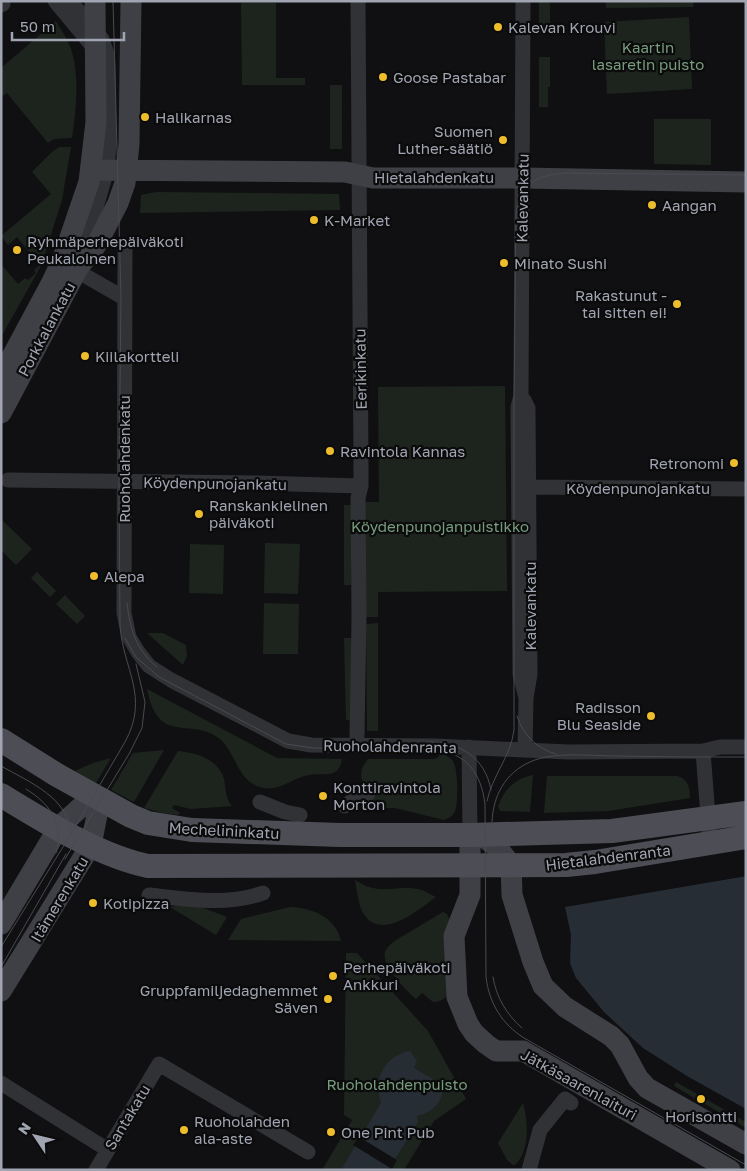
<svg xmlns="http://www.w3.org/2000/svg" width="747" height="1171" font-family="'Golos Text',sans-serif">
<rect width="100%" height="100%" fill="#101012"/>
<path fill="#1d241e" d="M 539,1 L 548,1 L 548,3 L 550,3 L 550,33 L 539,33 Z
M 606,1 L 694,1 L 693,7 L 606,8 Z
M 241,3 L 276,3 L 276,78 L 305,78 L 305,85 L 242,85 Z
M 689,17 L 692,89 L 607,94 L 604,22 Z
M 56,21 C 61,30 68,39 71,49 C 80,77 76,109 72,138 L 54,139 L 48,143 L 7,93 L 1,97 L 1,68 Z
M 539,57 L 550,57 L 550,87 L 548,87 L 548,107 L 539,107 Z
M 330,85 L 342,85 L 342,149 L 330,149 Z
M 654,119 L 711,119 L 711,165 L 654,164 Z
M 59,147 L 71,147 L 62,200 L 41,266 L 1,337 L 1,264 L 18,284 L 25,278 L 28,280 L 36,273 L 34,270 L 40,265 L 17,237 L 8,245 L 1,236 L 51,194 L 32,172 L 52,152 Z
M 156,192 L 339,194 L 340,210 L 140,213 L 141,195 Z
M 505,386 L 507,591 L 378,592 L 378,617 L 366,617 L 365,502 L 379,502 L 378,387 Z
M 344,505 L 351,505 L 351,585 L 344,585 Z
M 1,519 L 32,549 L 16,565 L 1,550 Z
M 265,543 L 300,544 L 298,594 L 264,593 Z
M 190,544 L 224,545 L 223,594 L 189,593 Z
M 37,572 L 56,591 L 50,597 L 31,578 Z
M 65,595 L 85,616 L 77,624 L 56,604 Z
M 264,603 L 299,604 L 298,654 L 263,654 Z
M 378,623 L 378,731 L 367,731 L 366,624 Z
M 147,633 L 163,633 L 186,645 L 187,656 L 183,665 Z
M 344,638 L 351,638 L 352,720 L 346,720 Z
M 147,689 L 277,758 L 342,759 C 341,764 340,769 335,772 C 328,776 317,773 309,775 C 296,777 286,786 273,788 C 267,789 260,788 255,785 C 237,776 235,753 221,740 C 199,720 170,737 156,714 C 151,707 149,697 147,689 Z
M 164,750 L 134,802 L 111,790 L 133,753 Z
M 178,751 C 197,753 218,759 224,779 C 226,788 225,798 232,806 L 191,809 L 174,805 L 172,808 L 180,813 L 178,815 L 163,813 L 144,808 Z
M 439,753 C 445,755 449,756 453,761 C 458,768 459,807 454,813 C 451,817 447,819 444,820 L 395,808 L 371,808 C 371,788 351,779 368,759 L 435,759 L 439,757 Z
M 111,758 L 96,783 L 75,771 L 93,763 Z
M 533,775 L 530,812 L 500,811 L 498,806 C 505,789 514,779 533,775 Z
M 547,776 L 677,776 C 688,779 690,787 690,798 L 608,811 L 544,813 Z
M 355,880 C 383,898 395,883 422,890 C 427,892 431,895 436,897 C 418,910 379,944 362,911 C 358,902 357,890 355,880 Z
M 177,905 L 201,907 L 227,917 L 216,935 L 170,907 Z
M 290,907 C 312,908 336,917 341,941 L 228,940 L 241,919 Z
M 443,912 L 447,914 L 449,918 L 449,991 C 447,998 441,1002 433,1002 L 422,993 L 416,999 C 407,991 381,965 385,952 C 387,947 392,943 396,940 Z
M 346,953 L 357,953 L 428,1031 L 466,1099 L 434,1121 L 404,1170 L 322,1170 L 352,1120 L 344,1115 Z
M 676,1082 L 746,1122 L 746,1128 L 674,1086 Z
M 523,1103 C 528,1121 530,1150 516,1164 L 513,1165 L 507,1160 L 498,1143 Z"/>
<path fill="#272d35" d="M 746,876 L 746,1109 L 687,1076 L 643,1048 L 604,1012 L 576,978 L 570,963 L 571,935 L 565,907 Z
M 410,1051 L 417,1061 L 414,1068 L 443,1085 C 444,1101 432,1113 417,1116 L 418,1122 L 388,1170 L 341,1170 L 381,1103 C 373,1079 384,1056 410,1051 Z"/>
<path fill="#101012" d="M 746,873 L 746,876 L 562,907 L 564,905 Z
M 359,1137 L 397,1160 L 392,1169 L 353,1145 Z"/>
<g fill="none" stroke-linecap="round" stroke-linejoin="round">
<path stroke="#313236" stroke-width="15" d="M 55,1 L 94,48
M 70,1 L 102,39 L 107,54 L 108,66 L 109,144 L 107,170 L 80,262
M 523,1 L 521,395 L 518,407 L 520,674 L 526,698
M 1,5 L 3,4
M 125,246 L 124,613 L 129,637 L 138,652 L 149,666 L 171,680 L 288,741 L 311,745 L 435,746 L 568,752 L 703,751 L 720,747 L 746,747
M 77,271 L 124,298
M 524,400 L 528,408 L 530,674 L 526,698 L 525,749
M 8,480 L 257,483 L 361,486
M 529,487 L 746,489
M 357,736 L 359,617 L 358,498 L 361,486 L 361,464 L 358,1
M 469,747 L 470,835
M 703,751 L 710,843
M 260,802 L 285,812 L 300,815
M 345,806 L 356,798 L 368,794
M 149,895 C 186,899 227,906 263,893
M 1,1083 L 108,1150
M 96,1170 L 159,1064 L 308,1152
M 529,1170 L 540,1130 L 565,1099 L 571,1103"/>
<path stroke="#3f4046" stroke-width="21" d="M 92,170 L 345,172 L 373,178 L 522,178 L 746,182
M 1,377 L 51,284 L 62,261 L 89,182 L 96,122 L 95,1
M 1,413 L 79,266 L 93,250 L 100,238 L 118,203 L 125,183 L 129,144 L 131,1
M 470,835 L 470,895 L 454,936 L 457,997 L 468,1024 L 474,1033 L 486,1044 L 496,1051 L 523,1051 L 730,1170
M 477,835 L 485,838 L 497,847 L 511,865 L 512,895 L 533,962 L 543,986 L 565,1007 L 611,1036 L 620,1045 L 638,1078 L 647,1088 L 746,1144
M 1,924 L 59,827 L 93,796
M 1,991 L 91,845 L 100,800"/>
<path stroke="#4d4e55" stroke-width="24" d="M 1,740 L 57,775 L 131,816 L 148,823 L 192,830 L 340,835 L 470,835 L 612,831 L 746,813
M 1,795 C 44,821 99,856 148,866 L 566,865 L 595,862 L 746,837"/>
<path stroke="#4a4b51" stroke-width="1" d="M 127,603 C 130,629 136,650 157,667
M 125,638 L 136,657 L 159,677 L 286,744 L 313,748 L 435,749 C 467,754 481,773 485,804 L 486,977 C 489,1003 502,1024 524,1038 L 746,1165
M 517,716 C 523,735 537,749 556,754
M 428,742 C 460,742 485,757 491,790
M 1,766 C 29,782 70,798 71,835
M 26,789 C 50,804 65,824 56,853
M 487,801 C 492,776 511,756 514,730 L 514,401 L 516,213 C 519,183 538,175 566,173 L 746,175
M 492,822 C 493,796 505,773 530,762 C 554,751 590,756 617,756 C 660,757 703,757 746,757
M 65,859 L 129,754 L 142,728 L 145,702 L 136,664
M 1,947 L 71,834 L 125,742 C 150,696 123,670 120,625 L 119,482 L 121,296 L 113,1
M 1,967 L 66,854
M 493,977 C 496,997 507,1015 522,1028"/>
</g>
<g fill="#eebd2c" stroke="#0b0b0c" stroke-width="2">
<circle cx="498" cy="27" r="5"/>
<circle cx="383" cy="77" r="5"/>
<circle cx="145" cy="117" r="5"/>
<circle cx="503" cy="140" r="5"/>
<circle cx="652" cy="205" r="5"/>
<circle cx="314" cy="220" r="5"/>
<circle cx="17" cy="250" r="5"/>
<circle cx="504" cy="263" r="5"/>
<circle cx="677" cy="304" r="5"/>
<circle cx="85" cy="356" r="5"/>
<circle cx="330" cy="451" r="5"/>
<circle cx="734" cy="463" r="5"/>
<circle cx="199" cy="514" r="5"/>
<circle cx="94" cy="576" r="5"/>
<circle cx="651" cy="716" r="5"/>
<circle cx="323" cy="796" r="5"/>
<circle cx="93" cy="903" r="5"/>
<circle cx="333" cy="976" r="5"/>
<circle cx="328" cy="999" r="5"/>
<circle cx="701" cy="1099" r="5"/>
<circle cx="184" cy="1130" r="5"/>
<circle cx="331" cy="1132" r="5"/>
</g>
<g text-anchor="middle" dominant-baseline="central" stroke-width="4.5" stroke-linejoin="round" paint-order="stroke">
<g font-size="15" fill="#a1a5b2" stroke="#0b0b0c" text-anchor="start">
<text x="508" y="27">Kalevan Krouvi</text>
<text x="393" y="77">Goose Pastabar</text>
<text x="155" y="117">Halikarnas</text>
<text x="493" y="131" text-anchor="end">Suomen<tspan x="493" dy="17">Luther-säätiö</tspan></text>
<text x="662" y="205">Aangan</text>
<text x="324" y="220">K-Market</text>
<text x="27" y="241">Ryhmäperhepäiväkoti<tspan x="27" dy="17">Peukaloinen</tspan></text>
<text x="514" y="263">Minato Sushi</text>
<text x="667" y="295" text-anchor="end">Rakastunut -<tspan x="667" dy="17">tai sitten ei!</tspan></text>
<text x="95" y="356">Kiilakortteli</text>
<text x="340" y="451">Ravintola Kannas</text>
<text x="724" y="463" text-anchor="end">Retronomi</text>
<text x="209" y="505">Ranskankielinen<tspan x="209" dy="17">päiväkoti</tspan></text>
<text x="104" y="576">Alepa</text>
<text x="641" y="707" text-anchor="end">Radisson<tspan x="641" dy="17">Blu Seaside</tspan></text>
<text x="333" y="787">Konttiravintola<tspan x="333" dy="17">Morton</tspan></text>
<text x="103" y="903">Kotipizza</text>
<text x="343" y="967">Perhepäiväkoti<tspan x="343" dy="17">Ankkuri</tspan></text>
<text x="318" y="990" text-anchor="end">Gruppfamiljedaghemmet<tspan x="318" dy="17">Säven</tspan></text>
<text x="701" y="1116" text-anchor="middle">Horisontti</text>
<text x="194" y="1121">Ruoholahden<tspan x="194" dy="17">ala-aste</tspan></text>
<text x="341" y="1132">One Pint Pub</text>
</g>
<g font-size="15" fill="#789d7e" stroke="#0b0b0c">
<text x="648" y="47">Kaartin<tspan x="648" dy="17">lasaretin puisto</tspan></text>
<text x="440" y="526">Köydenpunojanpuistikko</text>
<text x="397" y="1084">Ruoholahdenpuisto</text>
</g>
<g font-size="15" fill="#a1a5b2" stroke="#0b0b0c">
<text x="434" y="177">Hietalahdenkatu</text>
<text transform="translate(522 198) rotate(-89)">Kalevankatu</text>
<text transform="translate(46 329) rotate(-62)">Porkkalankatu</text>
<text transform="translate(360 369) rotate(-91)">Eerikinkatu</text>
<text transform="translate(124 459) rotate(-90)">Ruoholahdenkatu</text>
<text transform="translate(215 483) rotate(1)">Köydenpunojankatu</text>
<text x="638" y="488">Köydenpunojankatu</text>
<text transform="translate(530 606) rotate(-90)">Kalevankatu</text>
<text transform="translate(390 746) rotate(1)">Ruoholahdenranta</text>
<text transform="translate(224 830) rotate(3)">Mechelininkatu</text>
<text transform="translate(608 857) rotate(-7)">Hietalahdenranta</text>
<text transform="translate(59 899) rotate(-59)">Itämerenkatu</text>
<text transform="translate(579 1084) rotate(29)">Jätkäsaarenlaituri</text>
<text transform="translate(127 1117) rotate(-59)">Santakatu</text>
</g>
</g>
<rect width="747" height="1171" fill="none" stroke="#a1a5b2" stroke-width="5"/>
<g transform="translate(35 1136) rotate(305)" stroke="#0b0b0c" stroke-width="4" paint-order="stroke">
<path d="M0-4L9 19L0 12L-9 19Z" fill="#a1a5b2"/>
<text y="-8" font-size="14" font-weight="bold" text-anchor="middle" fill="#a1a5b2">N</text>
</g>
<path d="M12 32v8h112v-8" fill="none" stroke="#a1a5b2" stroke-width="2.5"/>
<text x="20" y="32" font-size="15" fill="#a1a5b2" stroke="#0b0b0c" stroke-width="4" paint-order="stroke">50 m</text>
</svg>
